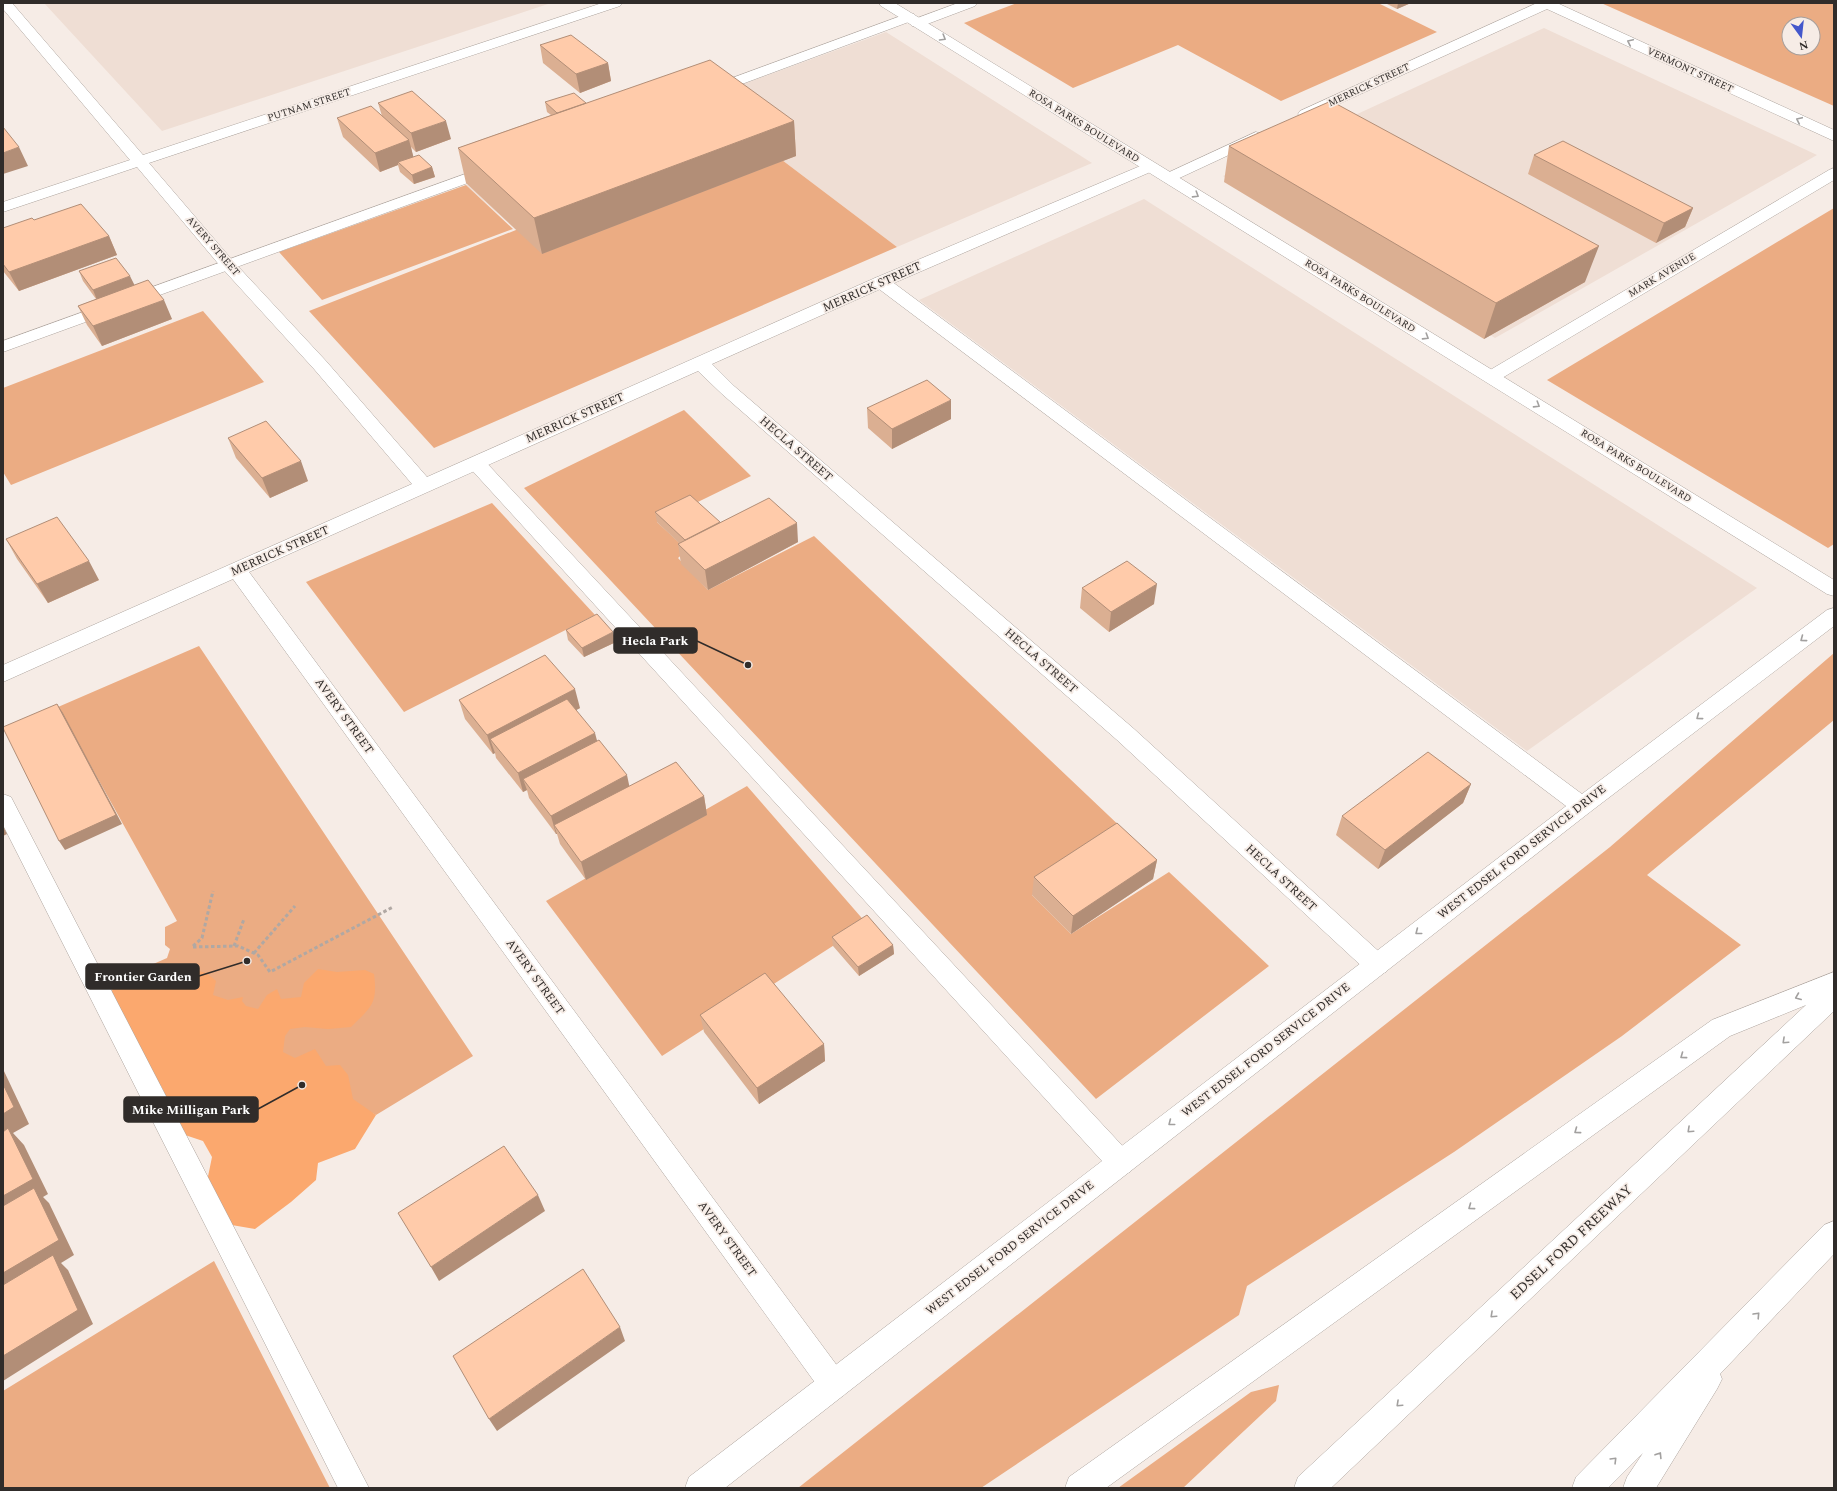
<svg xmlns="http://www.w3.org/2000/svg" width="1837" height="1491" font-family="Spectral,serif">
<rect width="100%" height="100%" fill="#f6ece6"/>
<path fill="#efded4" d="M 44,3 L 551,3 L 162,131 Z
M 1544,28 L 1817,155 L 1495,338 L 1223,176 Z
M 886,32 L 1092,163 L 897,247 L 782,160 L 516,230 L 466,185 Z
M 1144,199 L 1757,588 L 1527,751 L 919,300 Z"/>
<path fill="#ebac83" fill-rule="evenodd" d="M 1017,3 L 1378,3 L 1437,32 L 1281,101 L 1178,45 L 1073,88 L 964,23 Z
M 1601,3 L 1831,3 L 1834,4 L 1834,106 ZM 1789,24 L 1813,24 L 1813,48 L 1789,48 Z
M 782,160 L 897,247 L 434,448 L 309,311 L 516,230 Z
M 466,185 L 513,229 L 322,300 L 279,252 Z
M 1834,208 L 1834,544 L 1828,548 L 1547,380 Z
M 203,311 L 264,382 L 11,485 L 3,472 L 3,388 Z
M 684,410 L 751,476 L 657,522 L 687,550 L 678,558 L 708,590 L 814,536 L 1127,833 L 1032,895 L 1071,934 L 1169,872 L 1269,966 L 1096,1099 L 524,488 Z
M 492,503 L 595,615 L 404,712 L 306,582 Z
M 199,646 L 473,1056 L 376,1115 L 119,979 L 167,958 L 170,949 L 165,945 L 165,927 L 177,921 L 58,707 Z
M 1834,653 L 1834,720 L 1647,875 L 1741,945 L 1622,1036 L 1454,1152 L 1247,1286 L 1239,1315 L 981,1488 L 798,1488 L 1610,847 Z
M 747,786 L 867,924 L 662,1056 L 546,901 Z
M 214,1261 L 330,1488 L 3,1488 L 3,1391 Z
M 1279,1385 L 1276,1401 L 1183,1488 L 1118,1488 L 1251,1392 Z"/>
<path fill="#fba86e" d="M 154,968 C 161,970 168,973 175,973 C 195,975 198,964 216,981 L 213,995 L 228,1000 L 243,997 L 242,1001 L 246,1006 L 258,1009 L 267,995 L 277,989 L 281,999 L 301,997 L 304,983 L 318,969 L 337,972 L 365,970 L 374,974 C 378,1004 371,1007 351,1027 L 328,1029 L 305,1027 L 290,1029 L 285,1036 L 283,1052 L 295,1058 L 315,1049 L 326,1066 L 340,1065 L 348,1075 L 353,1099 L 376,1115 L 355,1149 L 318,1163 L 316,1180 L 291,1202 L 255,1229 L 214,1222 L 204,1196 L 212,1157 L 203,1141 L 185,1135 L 161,1086 L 149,1084 L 109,1007 L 113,986 L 119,979 Z"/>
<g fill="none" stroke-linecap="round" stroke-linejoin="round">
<g stroke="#ada49e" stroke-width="1">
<path id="service" d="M 909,13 L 914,14 L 916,17 L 914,20 L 715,94 L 705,94 L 703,91 L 705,88 Z
M 493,164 L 498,166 L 501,169 L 498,172 L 3,352 L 3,341 Z
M 881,277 L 887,278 L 1590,800 L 1593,806 L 1590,812 L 1582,815 L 1574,812 L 875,286 L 873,282 L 875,278 Z
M 476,457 L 483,459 L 1130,1154 L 1134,1163 L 1130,1172 L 1121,1175 L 1112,1172 L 469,467 L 467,463 L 469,459 Z
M 3,794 L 11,797 L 369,1488 L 338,1488 L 3,825 Z"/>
</g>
<g stroke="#ada49e" stroke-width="1">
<path id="minor" d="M 3,3 L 12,3 L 143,155 L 602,3 L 622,3 L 620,6 L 149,163 L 233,261 L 326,361 L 427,477 L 875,278 L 1145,164 L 1150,162 L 1155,164 L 1158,167 L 1155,170 L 887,286 L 712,364 L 734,386 L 1133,728 L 1386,958 L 1389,965 L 1386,972 L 1377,975 L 1368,972 L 1117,740 L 722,394 L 698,371 L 249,572 L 844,1375 L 849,1385 L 844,1395 L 834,1400 L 824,1395 L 233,579 L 3,682 L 3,665 L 412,484 L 314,369 L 221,267 L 137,167 L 3,212 L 3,202 L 130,160 L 3,9 Z
M 958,3 L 977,3 L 975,6 L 922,26 L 912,26 L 910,23 L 912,20 Z
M 1537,3 L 1557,3 L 1834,130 L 1834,141 L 1547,9 L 1310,117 L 1305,118 L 1300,117 L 1298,114 L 1300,111 Z
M 1256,132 L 1261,134 L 1264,137 L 1261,140 L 1173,181 L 1168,183 L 1163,181 L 1160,178 L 1163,175 Z
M 1834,168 L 1834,180 L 1497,381 L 1491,382 L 1485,381 L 1482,377 L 1485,373 L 1829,170 Z"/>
</g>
<g stroke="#ada49e" stroke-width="1">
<path id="tertiary" d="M 879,3 L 895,3 L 1834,580 L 1834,596 L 1827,594 L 881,6 Z
M 1834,608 L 1834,626 L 1590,812 L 725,1488 L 685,1488 L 689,1477 L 1574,800 L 1827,610 Z"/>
</g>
<g stroke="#ada49e" stroke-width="1">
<path id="motorway" d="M 1834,972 L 1834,1011 L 1331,1488 L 1294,1488 L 1298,1477 L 1806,1005 L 1730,1036 L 1106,1488 L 1065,1488 L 1069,1477 L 1712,1020 Z
M 1834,1221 L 1834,1254 L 1720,1374 L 1722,1379 L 1717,1389 L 1656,1488 L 1623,1488 L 1627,1477 L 1643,1453 L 1608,1488 L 1572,1488 L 1576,1477 L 1824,1225 Z"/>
</g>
<path stroke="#b0a8a3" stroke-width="3" stroke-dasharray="3.5 2.5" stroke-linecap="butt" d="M 193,946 L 202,938 L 213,891
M 234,946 L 244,919
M 193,947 L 238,946 L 258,955 L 270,972 L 393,907
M 254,953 L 295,906"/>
<use href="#service" fill="#fff" fill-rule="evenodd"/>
<use href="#minor" fill="#fff" fill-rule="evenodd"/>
<use href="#tertiary" fill="#fff" fill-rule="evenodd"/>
<use href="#motorway" fill="#fff" fill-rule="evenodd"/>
</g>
<path fill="#dbaf92" d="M 1385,3 L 1411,3 L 1397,9 Z
M 540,45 L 608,63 L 611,81 L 580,93 L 543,63 Z
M 545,102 L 586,103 L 794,121 L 796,156 L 542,254 L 466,183 L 458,148 L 551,115 L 547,112 Z
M 378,103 L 451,139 L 416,152 L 411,147 L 413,157 L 432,167 L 435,177 L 414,184 L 400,172 L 398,165 L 380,172 L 343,137 L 337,118 L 382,116 Z
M 1229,146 L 1585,282 L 1484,339 L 1224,182 Z
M 1534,155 L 1693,208 L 1685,227 L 1656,243 L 1528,174 Z
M 34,220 L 109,236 L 117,255 L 19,291 L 3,271 L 3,228 Z
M 79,271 L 134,285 L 172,319 L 102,346 L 87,325 L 78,306 L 96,299 L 83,281 Z
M 867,408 L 951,419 L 892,449 L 868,428 Z
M 228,438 L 308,481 L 270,498 L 236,458 Z
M 655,512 L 721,523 L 798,542 L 708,590 L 681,564 L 678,544 L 680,544 L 657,522 Z
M 6,539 L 99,580 L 48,603 L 17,559 Z
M 1082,588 L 1154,604 L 1109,632 L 1080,608 Z
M 566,630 L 616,642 L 584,657 L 568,640 Z
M 459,700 L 580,708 L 576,710 L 597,741 L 629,786 L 704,796 L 707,815 L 586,880 L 560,844 L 557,834 L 556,834 L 529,798 L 527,790 L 523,792 L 496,758 L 495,753 L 493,754 L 465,719 Z
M 1471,784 L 1463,803 L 1378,869 L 1336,835 L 1342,816 Z
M 1157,860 L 1153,879 L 1071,934 L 1032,895 L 1034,877 Z
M 832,937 L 893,945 L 894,954 L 859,976 L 833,946 Z
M 700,1015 L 824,1044 L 825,1061 L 759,1104 L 704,1032 Z"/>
<path fill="#b28e77" d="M 1398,3 L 1411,3 L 1397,9 Z
M 608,63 L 611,81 L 580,93 L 576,74 Z
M 446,121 L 451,139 L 416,152 L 411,133 Z
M 794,121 L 796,156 L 542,254 L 534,218 Z
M 409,140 L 414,159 L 398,162 L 398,165 L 380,172 L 375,153 Z
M 19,147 L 28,166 L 3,174 L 3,153 Z
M 432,167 L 435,177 L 414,184 L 412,175 Z
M 1693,208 L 1685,227 L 1656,243 L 1664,223 Z
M 109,236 L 117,255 L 19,291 L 9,272 Z
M 1599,246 L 1585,282 L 1484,339 L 1496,303 Z
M 130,276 L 135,286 L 97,300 L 93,290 Z
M 164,300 L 172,319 L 102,346 L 93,326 Z
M 951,400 L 951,419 L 892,449 L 892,429 Z
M 301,461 L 308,481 L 270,498 L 262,478 Z
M 797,523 L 798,542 L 708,590 L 705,570 Z
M 89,561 L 99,580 L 48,603 L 37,584 Z
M 1157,584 L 1154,604 L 1109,632 L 1111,612 Z
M 613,632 L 616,642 L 584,657 L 582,648 Z
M 575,689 L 580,708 L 500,751 L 490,739 L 495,753 L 493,754 L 487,735 Z
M 57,704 L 63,713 L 122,824 L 65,850 L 59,841 Z
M 595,733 L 600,752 L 523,779 L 527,790 L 523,792 L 518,773 Z
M 627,775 L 631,794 L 554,825 L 557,834 L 556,834 L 551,816 Z
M 1471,784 L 1463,803 L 1378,869 L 1385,850 Z
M 704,796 L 707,815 L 586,880 L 581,862 Z
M 3,826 L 7,834 L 3,836 Z
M 1157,860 L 1153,879 L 1071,934 L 1073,916 Z
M 893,945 L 894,954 L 859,976 L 858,967 Z
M 824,1044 L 825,1061 L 759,1104 L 757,1088 Z
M 3,1069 L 29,1124 L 13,1133 L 24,1145 L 48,1194 L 43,1197 L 49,1203 L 74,1255 L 61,1263 L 68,1270 L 93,1324 L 3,1381 Z
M 538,1195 L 545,1211 L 439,1281 L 431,1267 Z
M 620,1327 L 625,1341 L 497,1431 L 489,1419 Z"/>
<path fill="#ffcbaa" stroke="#b28e77" d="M 571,35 L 608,63 L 576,74 L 540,45 Z
M 710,60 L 794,121 L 534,218 L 458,148 Z
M 412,91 L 446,121 L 411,133 L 378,103 Z
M 574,93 L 586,103 L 557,113 L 545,102 Z
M 1331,101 L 1599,246 L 1496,303 L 1229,146 Z
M 371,106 L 409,140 L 375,153 L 337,118 Z
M 3,127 L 19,147 L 3,153 Z
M 1563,141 L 1693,208 L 1664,223 L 1534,155 Z
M 419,155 L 432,167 L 412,175 L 398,162 Z
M 81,204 L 109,236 L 9,272 L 3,264 L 3,228 L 32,218 L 34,220 Z
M 116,258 L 130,276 L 93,290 L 79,271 Z
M 148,280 L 164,300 L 93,326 L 78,306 Z
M 927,380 L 951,400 L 892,429 L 867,408 Z
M 266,421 L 301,461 L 262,478 L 228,438 Z
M 690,495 L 720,522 L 685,540 L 655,512 Z
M 769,498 L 797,523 L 705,570 L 678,544 Z
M 57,517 L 89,561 L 37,584 L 6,539 Z
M 1127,561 L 1157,584 L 1111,612 L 1082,588 Z
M 597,614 L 613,632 L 582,648 L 566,630 Z
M 545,655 L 575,689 L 487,735 L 459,700 Z
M 567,699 L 595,733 L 518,773 L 490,739 Z
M 57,704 L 116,815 L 59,841 L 3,728 L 3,727 Z
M 599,740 L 627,775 L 551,816 L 523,779 Z
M 1428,752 L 1471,784 L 1385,850 L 1342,816 Z
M 676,762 L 704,796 L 581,862 L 554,825 Z
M 1117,823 L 1157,860 L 1073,916 L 1034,877 Z
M 867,915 L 893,945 L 858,967 L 832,937 Z
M 765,973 L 824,1044 L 757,1088 L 700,1015 Z
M 3,1084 L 14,1107 L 3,1114 Z
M 8,1128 L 33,1179 L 3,1196 L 3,1132 Z
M 504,1146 L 538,1195 L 431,1267 L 398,1213 Z
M 34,1188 L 59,1240 L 3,1273 L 3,1206 Z
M 53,1255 L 78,1310 L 3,1356 L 3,1285 Z
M 583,1269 L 620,1327 L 489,1419 L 453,1356 Z"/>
<defs><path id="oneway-chevron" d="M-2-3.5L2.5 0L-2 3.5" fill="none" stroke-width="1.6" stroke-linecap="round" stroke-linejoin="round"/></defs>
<g stroke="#a2a09f">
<use href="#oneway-chevron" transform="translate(943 38) rotate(31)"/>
<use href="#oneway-chevron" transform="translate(1630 42) rotate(-155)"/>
<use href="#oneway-chevron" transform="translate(1799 120) rotate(-155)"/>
<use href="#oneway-chevron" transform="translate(1196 195) rotate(32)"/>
<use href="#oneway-chevron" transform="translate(1426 337) rotate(32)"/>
<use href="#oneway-chevron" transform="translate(1537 405) rotate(32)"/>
<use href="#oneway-chevron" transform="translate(1803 639) rotate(143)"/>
<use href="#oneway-chevron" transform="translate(1699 717) rotate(143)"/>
<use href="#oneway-chevron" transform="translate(1418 932) rotate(142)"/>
<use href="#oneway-chevron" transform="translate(1798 997) rotate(158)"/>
<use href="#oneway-chevron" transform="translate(1785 1041) rotate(137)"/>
<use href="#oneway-chevron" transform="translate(1683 1056) rotate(144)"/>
<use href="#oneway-chevron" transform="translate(1171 1123) rotate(142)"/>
<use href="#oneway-chevron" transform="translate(1690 1130) rotate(137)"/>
<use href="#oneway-chevron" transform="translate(1577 1131) rotate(144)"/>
<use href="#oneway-chevron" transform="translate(1471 1207) rotate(144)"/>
<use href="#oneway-chevron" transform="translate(1493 1315) rotate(137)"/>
<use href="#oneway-chevron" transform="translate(1757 1315) rotate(-47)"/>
<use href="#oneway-chevron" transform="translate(1399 1404) rotate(137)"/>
<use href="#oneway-chevron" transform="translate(1659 1455) rotate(-58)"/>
<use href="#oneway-chevron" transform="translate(1614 1460) rotate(-45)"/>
</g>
<g text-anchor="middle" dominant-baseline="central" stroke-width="3.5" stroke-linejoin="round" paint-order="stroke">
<g font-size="10" fill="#302c2a" stroke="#f6ece6">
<text transform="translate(1690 70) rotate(25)">VERMONT STREET</text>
<text transform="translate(1369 85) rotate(-25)">MERRICK STREET</text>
<text transform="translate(309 105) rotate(-18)">PUTNAM STREET</text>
<text transform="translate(1084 126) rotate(32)">ROSA PARKS BOULEVARD</text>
<text transform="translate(213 246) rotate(49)">AVERY STREET</text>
<text transform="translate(1662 275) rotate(-31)">MARK AVENUE</text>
<text transform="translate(1360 296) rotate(32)">ROSA PARKS BOULEVARD</text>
<text transform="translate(1636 466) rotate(32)">ROSA PARKS BOULEVARD</text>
</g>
<g font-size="12" fill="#302c2a" stroke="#f6ece6">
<text transform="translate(872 287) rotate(-24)">MERRICK STREET</text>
<text transform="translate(575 418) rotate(-24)">MERRICK STREET</text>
<text transform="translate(796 449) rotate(41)">HECLA STREET</text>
<text transform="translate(280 551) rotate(-24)">MERRICK STREET</text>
<text transform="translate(1041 661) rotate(41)">HECLA STREET</text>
<text transform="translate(344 716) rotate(54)">AVERY STREET</text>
<text transform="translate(1522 852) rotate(-38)">WEST EDSEL FORD SERVICE DRIVE</text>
<text transform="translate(1281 878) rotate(43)">HECLA STREET</text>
<text transform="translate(535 977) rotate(54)">AVERY STREET</text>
<text transform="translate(1266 1050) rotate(-38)">WEST EDSEL FORD SERVICE DRIVE</text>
<text transform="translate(727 1239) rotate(54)">AVERY STREET</text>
<text transform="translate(1010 1248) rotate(-38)">WEST EDSEL FORD SERVICE DRIVE</text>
</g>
<g font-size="14" fill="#302c2a" stroke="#f6ece6">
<text transform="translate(1571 1242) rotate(-43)">EDSEL FORD FREEWAY</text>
</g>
</g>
<path fill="none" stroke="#302c2a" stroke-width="1.5" d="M748 665L697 641M247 961L199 976M302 1085L258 1109"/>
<g fill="#302c2a" stroke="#f6ece6" stroke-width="1.5">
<circle cx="748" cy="665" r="4"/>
<circle cx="247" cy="961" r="4"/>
<circle cx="302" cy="1085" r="4"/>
</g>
<g fill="#302c2a" stroke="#302c2a" stroke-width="1.5">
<rect x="614" y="628" width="83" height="25" rx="4"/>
<rect x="86" y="964" width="113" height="25" rx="4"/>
<rect x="124" y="1097" width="134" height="25" rx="4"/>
</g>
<g font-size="13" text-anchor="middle" font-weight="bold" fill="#fff">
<text x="655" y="645">Hecla Park</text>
<text x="143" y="981">Frontier Garden</text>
<text x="191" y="1114">Mike Milligan Park</text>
</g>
<rect width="1837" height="1491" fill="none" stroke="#302c2a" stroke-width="8"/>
<g transform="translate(1801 36) rotate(165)"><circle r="19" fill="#f6ece6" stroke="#a79f9b"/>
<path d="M0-3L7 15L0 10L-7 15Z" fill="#4457cb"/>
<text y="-6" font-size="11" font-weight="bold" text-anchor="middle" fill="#302c2a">N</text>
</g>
</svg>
